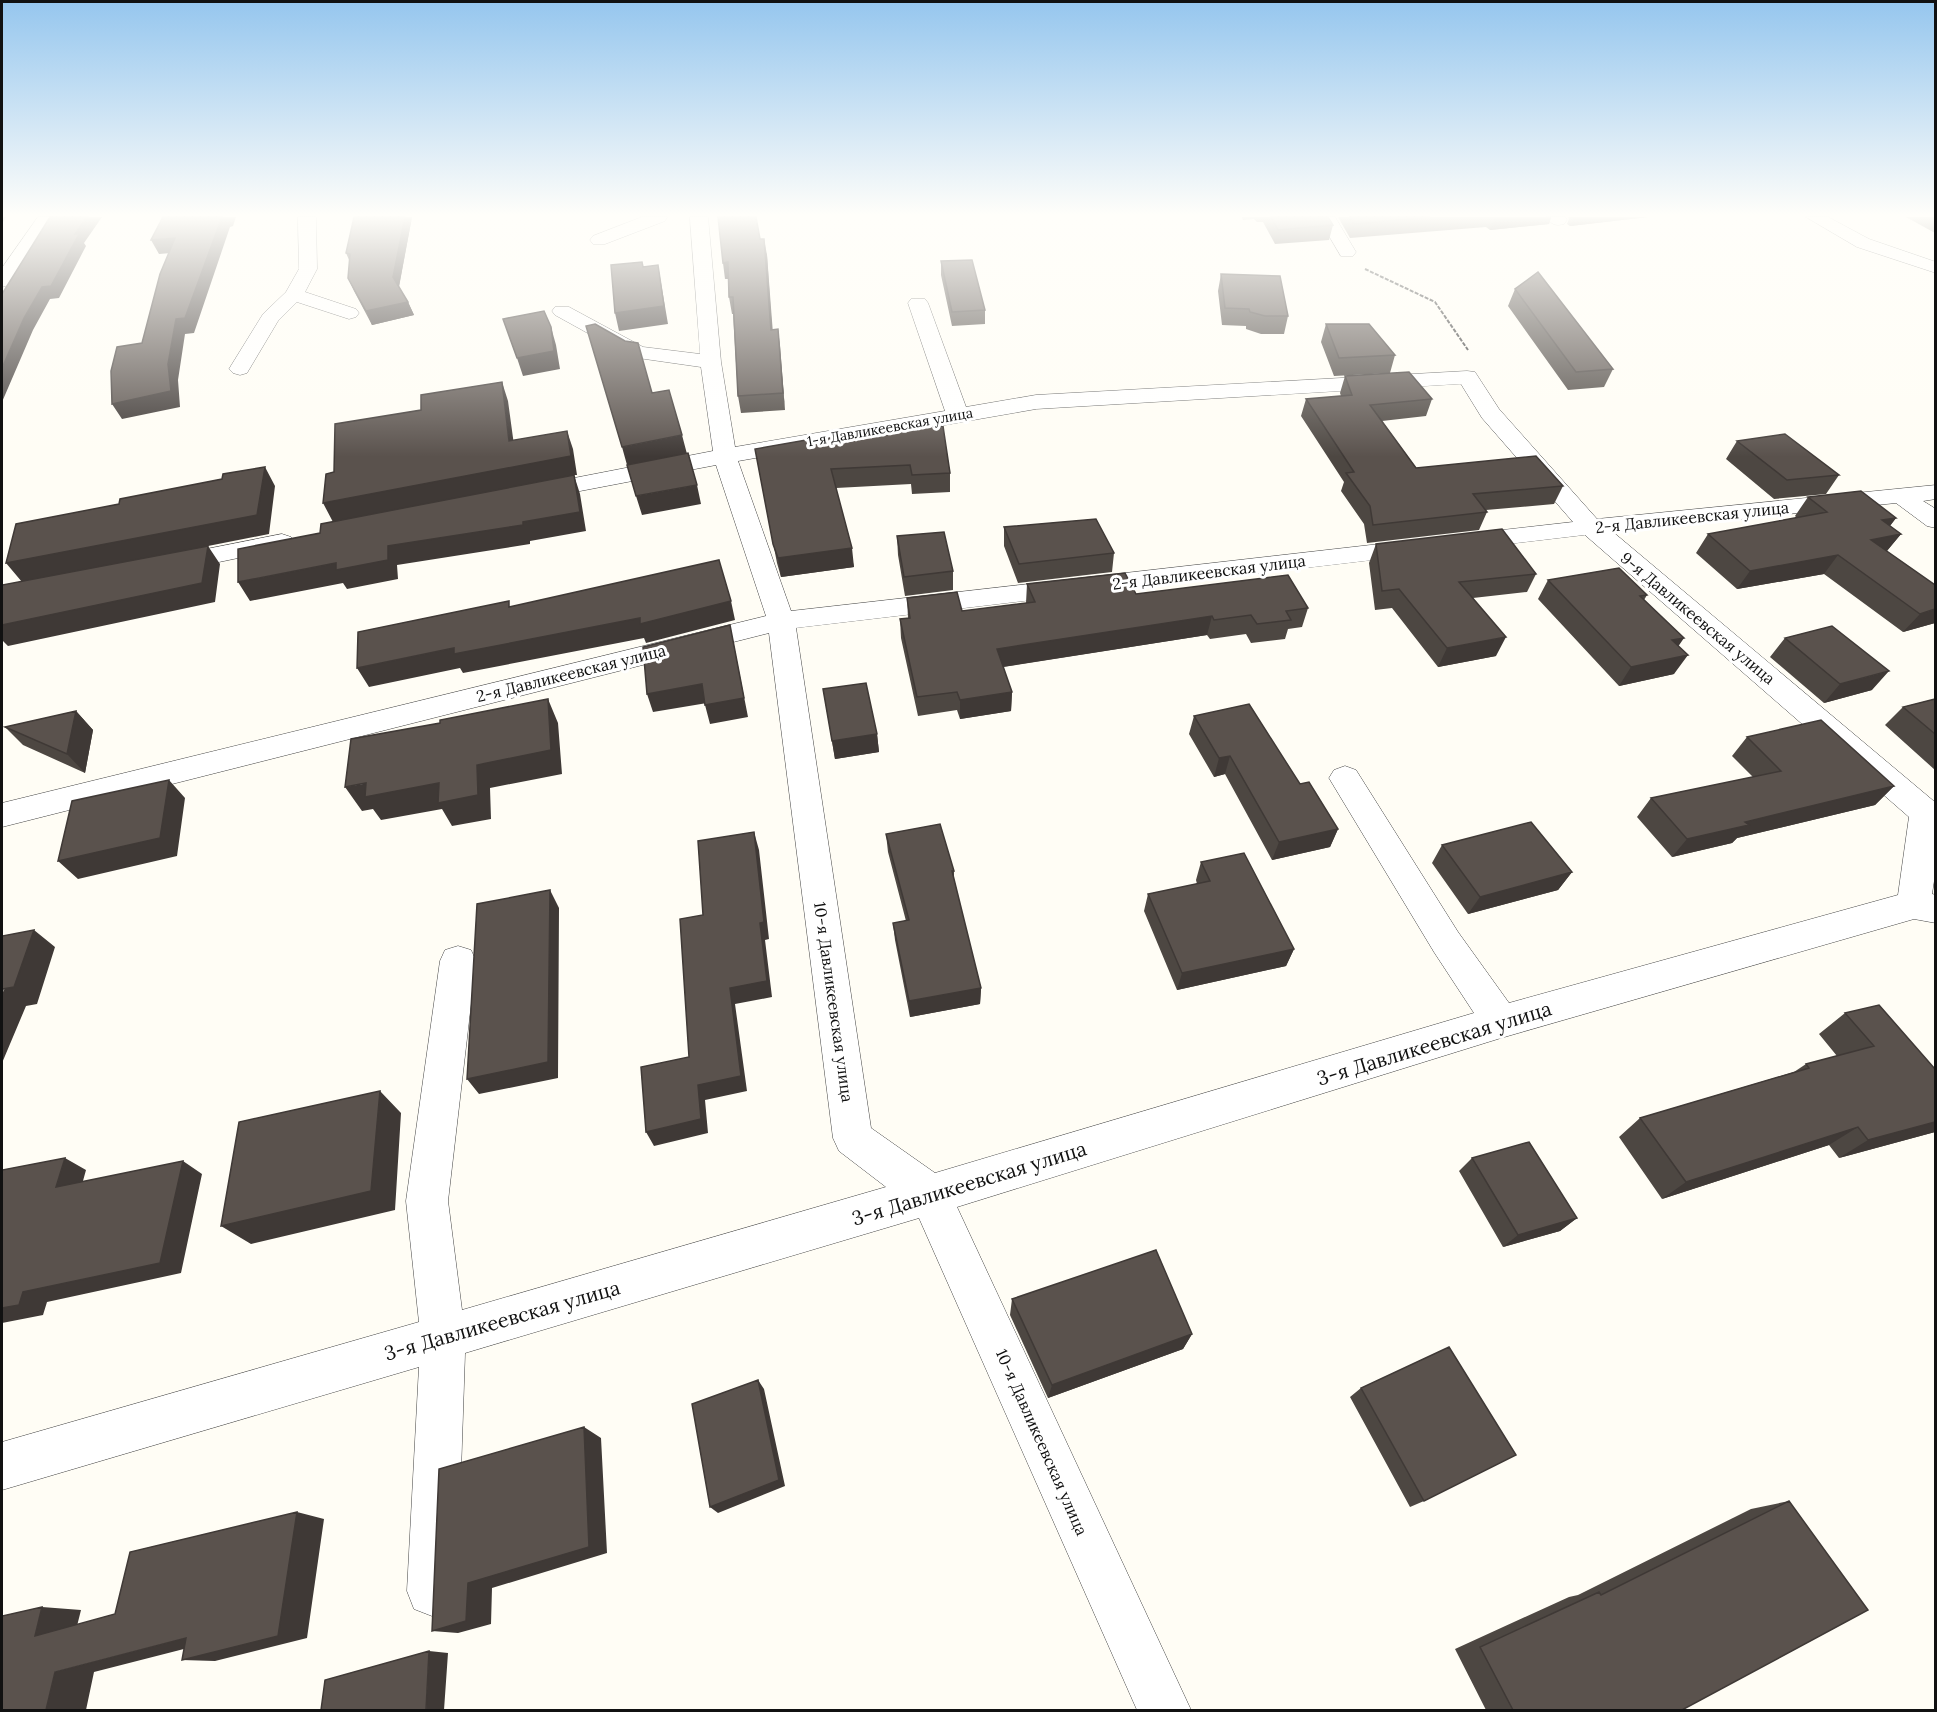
<svg xmlns="http://www.w3.org/2000/svg" width="1937" height="1712" font-family="Lora,serif">
<rect width="100%" height="100%" fill="#fffdf5"/>
<g fill="none" stroke-linecap="round" stroke-linejoin="round">
<g stroke="#444" stroke-width="1">
<path id="minor" d="M 38,217 L 55,217 L 9,285 L 2,287 L 2,268 Z
M 298,217 L 316,217 L 317,269 L 305,292 L 356,309 L 359,313 L 356,317 L 349,319 L 297,302 L 278,321 L 247,373 L 240,375 L 233,373 L 229,369 L 263,314 L 286,292 L 299,269 Z
M 642,217 L 667,217 L 665,221 L 605,244 L 593,244 L 590,240 L 593,236 Z
M 690,217 L 708,217 L 721,362 L 735,447 L 945,411 L 908,303 L 911,299 L 925,299 L 928,303 L 966,407 L 1036,395 L 1467,371 L 1475,372 L 1499,409 L 1597,519 L 1936,485 L 1936,499 L 1923,501 L 1936,509 L 1936,528 L 1927,526 L 1896,503 L 1613,532 L 1936,803 L 1936,868 L 1932,894 L 1936,895 L 1936,923 L 1914,919 L 1501,1038 L 957,1207 L 1191,1710 L 1137,1710 L 919,1218 L 465,1353 L 457,1591 L 450,1609 L 432,1616 L 414,1609 L 407,1591 L 419,1367 L 2,1490 L 2,1442 L 419,1322 L 406,1201 L 440,961 L 445,950 L 458,946 L 471,950 L 476,961 L 448,1201 L 462,1310 L 886,1187 L 839,1151 L 833,1138 L 769,633 L 2,827 L 2,803 L 766,616 L 716,465 L 533,500 L 524,498 L 521,493 L 524,488 L 533,486 L 713,451 L 701,367 L 631,357 L 555,315 L 552,311 L 555,307 L 569,307 L 643,347 L 700,354 ZM 1461,384 L 1482,418 L 1573,522 L 791,611 L 738,461 L 1036,409 ZM 1585,535 L 1909,817 L 1898,895 L 1509,1003 L 1458,932 L 1356,770 L 1345,766 L 1334,770 L 1329,778 L 1434,952 L 1474,1013 L 935,1173 L 871,1128 L 796,628 Z
M 1318,217 L 1335,217 L 1356,252 L 1353,256 L 1341,256 Z
M 1547,217 L 1565,217 L 1567,220 L 1564,224 C 1556,226 1551,225 1547,217 Z
M 1806,217 L 1828,217 L 1869,239 L 1936,262 L 1936,273 L 1857,247 Z
M 282,534 L 291,537 L 295,542 L 291,547 L 171,572 L 162,570 L 158,564 L 162,558 L 171,556 Z"/>
</g>
<path stroke="#333" stroke-width="2" stroke-dasharray="4 1.5" stroke-linecap="butt" d="M 1365,269 L 1435,302 L 1468,350"/>
<use href="#minor" fill="#fff" fill-rule="evenodd"/>
</g>
<path fill="#4d4742" d="M 412,217 L 399,287 L 408,302 L 414,315 L 372,325 L 354,291 L 348,278 L 350,262 L 346,253 Z
M 1242,217 L 1328,217 L 1333,225 L 1329,240 L 1275,244 L 1263,222 L 1257,222 L 1254,219 L 1243,220 Z
M 1338,217 L 1551,217 L 1549,224 L 1490,230 L 1486,227 L 1350,238 Z
M 1568,217 L 1648,217 L 1570,226 L 1567,224 L 1569,219 Z
M 1906,217 L 1935,217 L 1935,233 Z
M 760,239 L 767,255 L 772,330 L 778,329 L 785,410 L 741,413 L 738,396 L 733,314 L 732,314 L 729,297 L 729,279 L 725,279 Z
M 941,261 L 985,310 L 985,324 L 952,326 L 941,275 Z
M 1221,274 L 1288,316 L 1284,334 L 1261,334 L 1246,329 L 1246,326 L 1222,325 L 1218,291 Z
M 1515,289 L 1613,369 L 1604,387 L 1568,390 L 1508,306 Z
M 1326,324 L 1395,355 L 1390,373 L 1334,376 L 1321,342 Z
M 1345,376 L 1432,399 L 1426,416 L 1382,421 L 1416,468 L 1563,486 L 1554,504 L 1486,510 L 1487,512 L 1479,530 L 1367,543 L 1364,524 L 1341,491 L 1344,482 L 1301,416 L 1306,399 L 1341,396 L 1340,393 Z
M 812,439 L 950,473 L 950,492 L 912,494 L 911,484 L 836,488 L 854,567 L 781,577 L 777,563 L 755,449 Z
M 1737,441 L 1839,475 L 1826,494 L 1774,499 L 1726,459 Z
M 1808,497 L 1896,518 L 1890,526 L 1901,534 L 1887,551 L 1935,623 L 1903,632 L 1824,574 L 1737,589 L 1696,553 L 1708,534 L 1797,518 L 1795,516 Z
M 1004,527 L 1114,553 L 1112,572 L 1018,583 L 1004,546 Z
M 897,536 L 953,571 L 953,590 L 905,596 L 898,555 Z
M 1376,544 L 1536,574 L 1527,592 L 1473,598 L 1496,656 L 1438,667 L 1392,608 L 1375,610 L 1369,563 Z
M 1548,580 L 1647,595 L 1644,600 L 1678,647 L 1674,674 L 1619,686 L 1538,599 Z
M 1027,584 L 1136,594 L 1308,608 L 1302,627 L 1288,629 L 1285,639 L 1251,643 L 1246,634 L 1210,639 L 1207,635 L 1003,667 L 1012,692 L 1011,711 L 960,719 L 957,710 L 918,716 L 901,638 L 900,619 L 908,618 L 907,598 L 962,611 L 1026,603 Z
M 1785,638 L 1872,690 L 1824,703 L 1770,657 Z
M 823,689 L 877,734 L 879,752 L 835,759 Z
M 1935,699 L 1935,770 L 1885,725 L 1903,707 Z
M 76,711 L 93,730 L 85,773 L 23,745 L 5,727 Z
M 1194,716 L 1300,784 L 1338,829 L 1330,847 L 1272,860 L 1225,774 L 1214,777 L 1189,734 Z
M 1747,737 L 1894,786 L 1875,805 L 1737,838 L 1732,843 L 1672,857 L 1637,817 L 1651,798 L 1753,777 L 1732,756 Z
M 886,834 L 954,871 L 954,882 L 981,988 L 980,1004 L 910,1017 L 895,940 L 893,923 L 906,921 L 888,852 Z
M 1442,845 L 1572,872 L 1558,890 L 1468,914 L 1432,863 Z
M 1201,862 L 1294,949 L 1286,966 L 1177,990 L 1144,911 L 1148,894 L 1197,884 L 1196,880 Z
M 1845,1013 L 1935,1069 L 1935,1132 L 1839,1158 L 1829,1145 L 1662,1199 L 1619,1137 L 1640,1118 L 1794,1072 L 1806,1064 L 1837,1056 L 1819,1034 Z
M 1472,1158 L 1577,1218 L 1560,1231 L 1503,1247 L 1459,1171 Z
M 1012,1299 L 1192,1334 L 1183,1349 L 1048,1398 L 1010,1315 Z
M 1361,1388 L 1424,1501 L 1410,1507 L 1350,1397 Z
M 1789,1501 L 1682,1710 L 1486,1710 L 1455,1649 L 1569,1597 L 1578,1595 L 1751,1509 Z"/>
<path fill="#3f3936" d="M 2,217 L 6,217 L 2,224 Z
M 87,217 L 102,217 L 84,243 L 86,246 L 59,298 L 50,299 L 33,330 L 2,402 L 2,368 L 24,318 L 42,287 L 75,234 Z
M 222,217 L 236,217 L 233,226 L 230,227 L 194,333 L 185,334 L 178,380 L 180,407 L 122,419 L 112,404 L 168,364 L 176,319 Z
M 405,217 L 412,217 L 398,291 L 393,277 Z
M 1495,217 L 1551,217 L 1549,224 L 1490,230 Z
M 1574,217 L 1648,217 L 1570,226 Z
M 175,238 L 183,252 L 159,254 L 151,240 Z
M 764,239 L 767,255 L 774,347 L 771,330 Z
M 728,262 L 731,278 L 725,279 L 723,263 Z
M 658,265 L 668,324 L 619,331 L 615,313 Z
M 408,302 L 414,315 L 372,325 L 366,311 Z
M 551,327 L 556,345 L 560,369 L 523,376 L 517,358 Z
M 778,329 L 780,346 L 785,410 L 783,393 Z
M 502,382 L 508,401 L 516,460 L 509,441 Z
M 567,431 L 573,449 L 577,475 L 574,475 L 580,494 L 586,531 L 530,541 L 530,544 L 397,565 L 398,579 L 347,589 L 343,583 L 250,601 L 238,582 L 336,563 L 333,522 L 323,503 Z
M 682,435 L 687,454 L 627,465 L 622,447 Z
M 265,467 L 275,486 L 269,534 L 208,546 L 220,564 L 215,602 L 8,646 L 3,641 L 2,645 L 2,611 L 22,582 L 6,563 Z
M 697,485 L 701,504 L 642,515 L 636,496 Z
M 1896,518 L 1881,537 L 1882,520 Z
M 1901,534 L 1885,553 L 1871,540 Z
M 852,548 L 854,567 L 781,577 L 778,558 Z
M 1838,555 L 1824,574 L 1737,589 L 1750,571 Z
M 731,601 L 735,620 L 646,643 L 644,638 L 463,673 L 460,668 L 369,687 L 357,668 L 454,648 Z
M 1935,609 L 1935,623 L 1903,632 L 1920,614 Z
M 1212,616 L 1207,635 L 996,668 L 997,649 Z
M 730,625 L 748,717 L 710,724 L 705,705 Z
M 1506,637 L 1496,656 L 1438,667 L 1447,648 Z
M 1684,638 L 1671,657 L 1672,640 Z
M 1688,655 L 1674,674 L 1619,686 L 1631,667 Z
M 1889,671 L 1872,690 L 1824,703 L 1840,684 Z
M 702,684 L 707,703 L 653,712 L 647,694 Z
M 1012,692 L 1011,711 L 960,719 L 960,700 Z
M 548,699 L 558,723 L 562,774 L 490,788 L 491,819 L 452,826 L 442,809 L 381,820 L 373,809 L 362,811 L 345,787 L 477,765 Z
M 76,711 L 93,730 L 85,773 L 67,754 Z
M 877,734 L 879,752 L 835,759 L 832,741 Z
M 1230,756 L 1225,774 L 1214,777 L 1219,758 Z
M 169,780 L 185,798 L 177,856 L 78,879 L 58,861 Z
M 1894,786 L 1875,805 L 1737,838 L 1732,843 L 1672,857 L 1687,839 L 1745,822 Z
M 1338,829 L 1330,847 L 1272,860 L 1279,842 Z
M 754,832 L 759,850 L 769,939 L 765,940 L 772,997 L 735,1004 L 747,1091 L 705,1100 L 708,1133 L 654,1146 L 646,1132 L 698,1085 L 730,988 L 760,923 Z
M 1572,872 L 1558,890 L 1468,914 L 1480,897 Z
M 550,890 L 559,908 L 558,1078 L 479,1094 L 467,1079 Z
M 34,930 L 55,947 L 37,1004 L 26,1006 L 2,1063 L 2,994 Z
M 1294,949 L 1286,966 L 1177,990 L 1182,973 Z
M 981,988 L 980,1004 L 910,1017 L 909,1001 Z
M 380,1091 L 401,1113 L 395,1210 L 251,1244 L 221,1226 Z
M 1935,1122 L 1935,1132 L 1839,1158 L 1868,1140 Z
M 1858,1127 L 1829,1145 L 1662,1199 L 1686,1182 Z
M 65,1158 L 86,1170 L 78,1199 L 56,1187 Z
M 183,1161 L 202,1174 L 181,1273 L 47,1302 L 43,1315 L 2,1323 L 2,1308 Z
M 1577,1218 L 1560,1231 L 1503,1247 L 1518,1235 Z
M 1192,1334 L 1183,1349 L 1048,1398 L 1052,1385 Z
M 758,1380 L 764,1389 L 785,1486 L 718,1513 L 710,1507 Z
M 584,1427 L 601,1438 L 607,1553 L 492,1588 L 491,1624 L 458,1633 L 432,1631 Z
M 297,1512 L 324,1519 L 307,1638 L 215,1661 L 182,1660 Z
M 42,1607 L 81,1610 L 74,1638 L 35,1636 Z
M 186,1638 L 219,1640 L 94,1672 L 86,1710 L 46,1710 L 55,1672 Z
M 429,1651 L 448,1653 L 444,1710 L 426,1710 Z"/>
<path fill="#5a524d" stroke="#3f3936" stroke-width="1.5" d="M 50,217 L 87,217 L 75,234 L 79,234 L 51,286 L 42,287 L 24,318 L 2,368 L 2,294 Z
M 163,217 L 222,217 L 185,318 L 176,319 L 168,364 L 171,391 L 112,404 L 111,371 L 117,347 L 142,343 L 160,274 L 175,238 L 151,240 Z
M 354,217 L 405,217 L 393,277 L 408,302 L 366,311 L 348,278 L 350,254 L 346,253 Z
M 718,217 L 756,217 L 760,239 L 764,239 L 771,330 L 778,329 L 783,393 L 738,396 L 733,297 L 729,297 L 728,262 L 723,263 Z
M 1271,217 L 1328,217 L 1333,225 L 1278,230 Z
M 1350,217 L 1430,217 L 1354,224 Z
M 972,260 L 985,310 L 952,312 L 941,261 Z
M 642,262 L 643,267 L 658,265 L 664,306 L 615,313 L 611,265 Z
M 1538,272 L 1613,369 L 1576,372 L 1515,289 Z
M 1221,274 L 1280,276 L 1288,316 L 1265,316 L 1250,312 L 1249,309 L 1225,308 Z
M 544,311 L 551,327 L 554,351 L 517,358 L 503,319 Z
M 595,324 L 625,341 L 638,343 L 652,393 L 669,390 L 682,435 L 622,447 L 586,326 Z
M 1326,324 L 1369,324 L 1395,355 L 1339,358 Z
M 1409,372 L 1432,399 L 1370,405 L 1416,468 L 1536,456 L 1563,486 L 1473,494 L 1487,512 L 1373,525 L 1370,506 L 1346,473 L 1354,472 L 1306,399 L 1352,395 L 1345,376 Z
M 502,382 L 509,441 L 567,431 L 571,456 L 323,503 L 326,474 L 334,472 L 335,424 L 421,410 L 421,395 Z
M 943,426 L 950,473 L 912,475 L 910,465 L 831,469 L 852,548 L 778,558 L 773,544 L 755,449 L 812,439 L 887,435 L 886,429 Z
M 1785,434 L 1839,475 L 1787,480 L 1737,441 Z
M 688,453 L 697,485 L 636,496 L 627,465 Z
M 265,467 L 257,515 L 6,563 L 16,524 L 119,504 L 120,499 L 222,479 L 223,474 Z
M 574,475 L 580,512 L 523,522 L 523,525 L 388,546 L 388,560 L 336,570 L 336,563 L 238,582 L 238,549 L 320,533 L 321,524 Z
M 1861,491 L 1896,518 L 1882,520 L 1901,534 L 1871,540 L 1935,585 L 1935,609 L 1920,614 L 1838,555 L 1750,571 L 1708,534 L 1827,512 L 1808,497 Z
M 1096,519 L 1114,553 L 1019,564 L 1004,527 Z
M 1502,529 L 1536,574 L 1459,582 L 1506,637 L 1447,648 L 1399,589 L 1382,591 L 1376,544 Z
M 944,532 L 953,571 L 904,577 L 897,536 Z
M 208,546 L 202,583 L 2,625 L 2,585 Z
M 719,560 L 731,601 L 640,624 L 640,618 L 454,654 L 454,648 L 357,668 L 358,632 L 509,601 L 509,607 Z
M 1619,568 L 1647,595 L 1640,596 L 1684,638 L 1672,640 L 1688,655 L 1631,667 L 1548,580 Z
M 1125,573 L 1136,594 L 1288,575 L 1308,608 L 1286,611 L 1291,620 L 1257,624 L 1251,615 L 1214,620 L 1212,616 L 997,649 L 1012,692 L 960,700 L 957,692 L 917,697 L 900,619 L 910,618 L 907,598 L 957,592 L 962,611 L 1035,602 L 1027,584 Z
M 730,625 L 744,698 L 705,705 L 702,684 L 647,694 L 643,647 Z
M 1832,626 L 1889,671 L 1840,684 L 1785,638 Z
M 866,683 L 877,734 L 832,741 L 823,689 Z
M 548,699 L 551,750 L 477,765 L 478,795 L 438,803 L 439,783 L 365,797 L 366,783 L 345,787 L 351,739 L 440,723 L 440,720 Z
M 1935,699 L 1935,734 L 1903,707 Z
M 1249,704 L 1300,784 L 1309,782 L 1338,829 L 1279,842 L 1230,756 L 1219,758 L 1194,716 Z
M 76,711 L 67,754 L 5,727 Z
M 1821,720 L 1894,786 L 1745,822 L 1749,825 L 1687,839 L 1651,798 L 1781,771 L 1747,737 Z
M 169,780 L 160,838 L 58,861 L 72,801 Z
M 1531,822 L 1572,872 L 1480,897 L 1442,845 Z
M 940,824 L 954,871 L 952,871 L 981,988 L 909,1001 L 893,923 L 909,920 L 886,834 Z
M 754,832 L 764,922 L 760,923 L 767,981 L 730,988 L 741,1076 L 698,1085 L 701,1119 L 646,1132 L 641,1067 L 689,1057 L 680,919 L 703,915 L 698,841 Z
M 1244,853 L 1294,949 L 1182,973 L 1148,894 L 1210,881 L 1201,862 Z
M 550,890 L 548,1062 L 467,1079 L 477,904 Z
M 34,930 L 14,987 L 3,989 L 2,994 L 2,936 Z
M 1879,1005 L 1935,1069 L 1935,1122 L 1868,1140 L 1858,1127 L 1686,1182 L 1640,1118 L 1809,1068 L 1806,1064 L 1874,1046 L 1845,1013 Z
M 380,1091 L 371,1191 L 221,1226 L 239,1122 Z
M 1529,1142 L 1577,1218 L 1518,1235 L 1472,1158 Z
M 65,1158 L 56,1187 L 183,1161 L 160,1263 L 23,1292 L 19,1305 L 2,1308 L 2,1170 Z
M 1156,1250 L 1192,1334 L 1052,1385 L 1012,1299 Z
M 1449,1347 L 1516,1455 L 1424,1501 L 1361,1388 Z
M 758,1380 L 779,1480 L 710,1507 L 692,1404 Z
M 584,1427 L 589,1547 L 468,1583 L 466,1621 L 432,1631 L 439,1469 Z
M 1789,1501 L 1868,1610 L 1682,1710 L 1513,1710 L 1480,1647 L 1599,1592 L 1601,1595 Z
M 297,1512 L 278,1636 L 182,1660 L 186,1638 L 55,1672 L 46,1710 L 2,1710 L 2,1616 L 42,1607 L 35,1636 L 115,1614 L 130,1552 Z
M 429,1651 L 426,1710 L 321,1710 L 325,1680 Z"/>
<linearGradient id="sky" x2="0" y2="1"><stop stop-color="#95c6ee"/><stop offset="0.47" stop-color="#fffefa"/><stop offset="1" stop-color="#fffefa" stop-opacity="0"/></linearGradient>
<rect width="1937" height="457" fill="url(#sky)"/>
<g text-anchor="middle" dominant-baseline="central" stroke-width="6" stroke-linejoin="round" paint-order="stroke">
<g font-size="14" fill="#111" stroke="#fff">
<text transform="translate(890 427) rotate(-10)">1-я Давликеевская улица</text>
</g>
<g font-size="16" fill="#111" stroke="#fff">
<text transform="translate(1692 517) rotate(-6)">2-я Давликеевская улица</text>
<text transform="translate(1209 572) rotate(-7)">2-я Давликеевская улица</text>
<text transform="translate(1698 618) rotate(40)">9-я Давликеевская улица</text>
<text transform="translate(571 673) rotate(-14)">2-я Давликеевская улица</text>
<text transform="translate(834 1002) rotate(82)">10-я Давликеевская улица</text>
<text transform="translate(1042 1442) rotate(66)">10-я Давликеевская улица</text>
</g>
<g font-size="20" fill="#111" stroke="#fff">
<text transform="translate(1434 1043) rotate(-17)">3-я Давликеевская улица</text>
<text transform="translate(969 1183) rotate(-17)">3-я Давликеевская улица</text>
<text transform="translate(502 1320) rotate(-16)">3-я Давликеевская улица</text>
</g>
</g>
<rect width="1937" height="1712" fill="none" stroke="#111111" stroke-width="6"/>
</svg>
